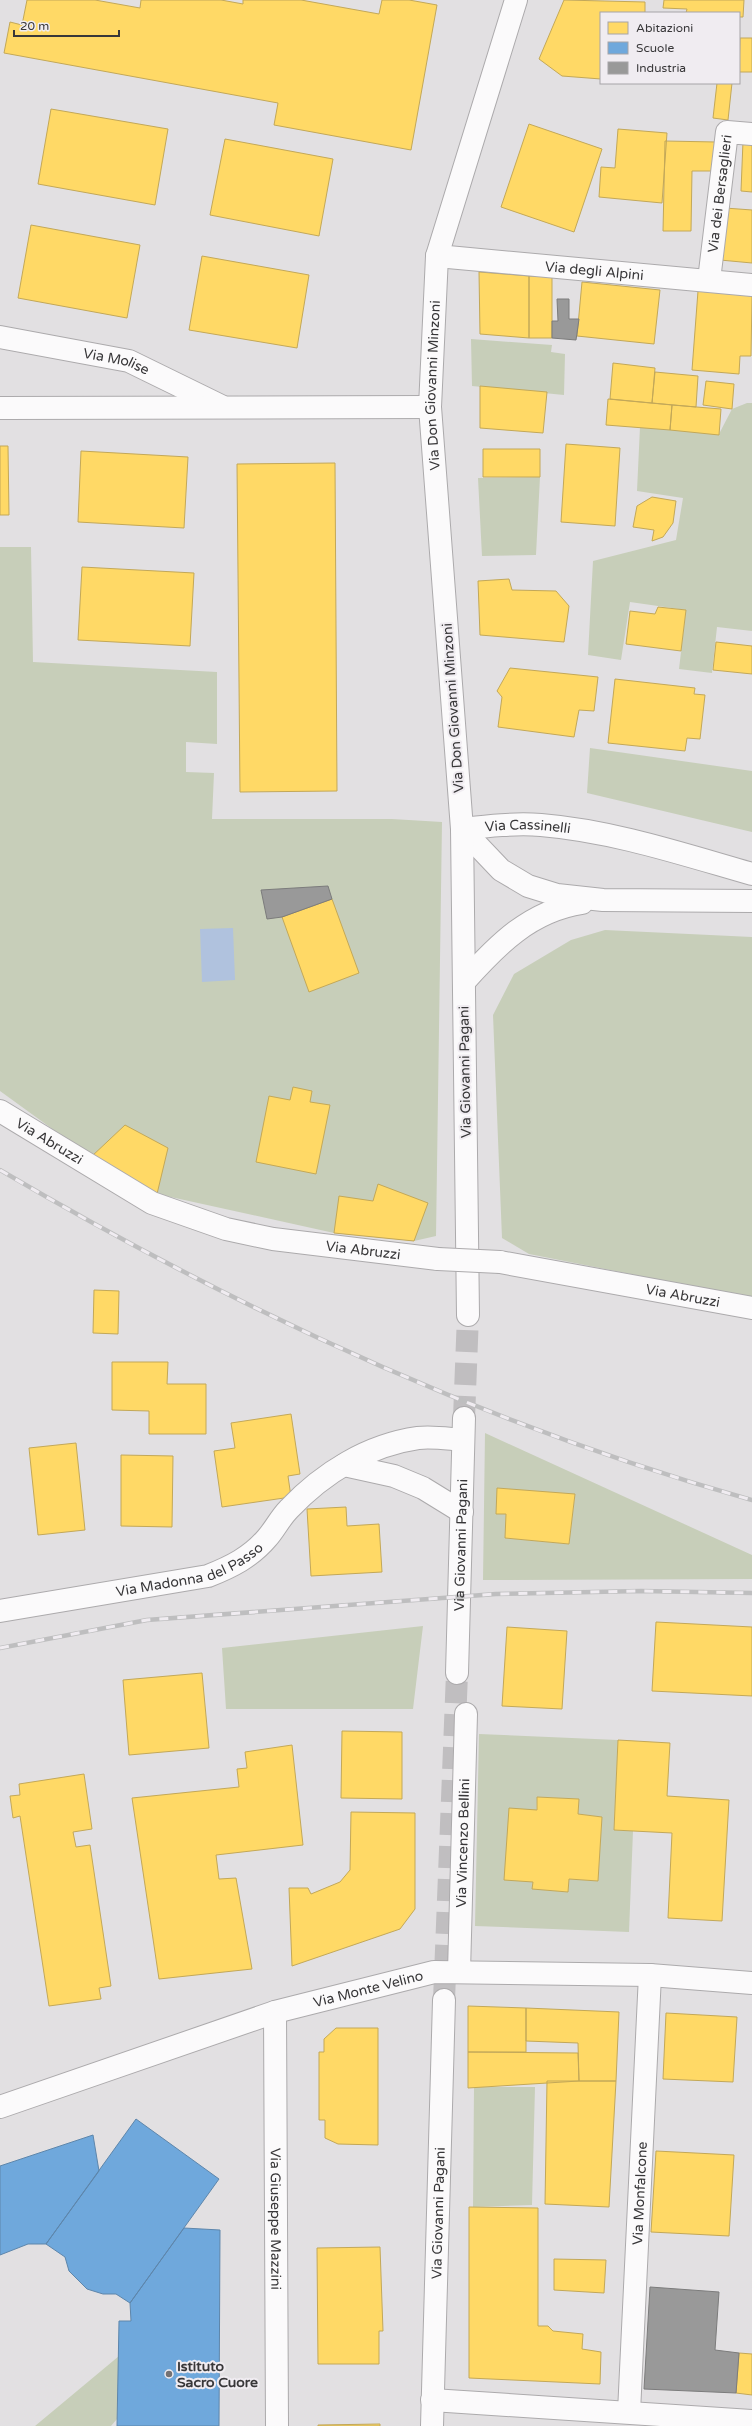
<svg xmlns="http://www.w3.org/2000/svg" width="752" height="2426" font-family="'Varela Round',sans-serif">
<rect width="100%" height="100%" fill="#e2e0e2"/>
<path fill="#c7ceb9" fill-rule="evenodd" d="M 471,339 L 552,345 L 551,352 L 565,354 L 564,395 L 472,386 Z
M 747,403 L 752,403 L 752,631 L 717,627 L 712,673 L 679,669 L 686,610 L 630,602 L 621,660 L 588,655 L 593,561 L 676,540 L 683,498 L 637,491 L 640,427 L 719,434 L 732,409 Z
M 540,477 L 536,555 L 482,556 L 478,478 Z
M 0,547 L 31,547 L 33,662 L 217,672 L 217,744 L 186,742 L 186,772 L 214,773 L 212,819 L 392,819 L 442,822 L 436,1236 L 414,1241 L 334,1233 L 157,1194 L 91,1157 L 0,1091 Z
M 590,748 L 752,771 L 752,832 L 587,793 Z
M 605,930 L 752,937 L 752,1298 L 529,1254 L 502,1238 L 493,1015 L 514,974 L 571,940 Z
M 485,1433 L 752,1555 L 752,1579 L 483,1580 ZM 498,1488 L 575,1495 L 569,1544 L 505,1538 L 506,1514 L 496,1514 Z
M 423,1626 L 413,1709 L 226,1709 L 222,1648 Z
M 479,1734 L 618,1740 L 614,1830 L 633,1831 L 629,1932 L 475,1926 ZM 537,1797 L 579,1799 L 578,1814 L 602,1817 L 598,1881 L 569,1879 L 568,1892 L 533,1889 Z
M 474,2087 L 535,2087 L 532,2205 L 473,2207 Z
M 119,2356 L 117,2419 L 111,2426 L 35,2426 Z"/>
<path fill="#b0c2de" d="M 233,928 L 235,980 L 202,982 L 200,929 Z"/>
<path fill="#ffd966" stroke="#c3a858" d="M 27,0 L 95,0 L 140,8 L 141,0 L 221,0 L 243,4 L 243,0 L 301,0 L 379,14 L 382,0 L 409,0 L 437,5 L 411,150 L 274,125 L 278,103 L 4,53 L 10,22 L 22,25 Z
M 564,0 L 645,2 L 645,13 L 601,13 L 601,79 L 562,76 L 539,59 Z
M 664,0 L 744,0 L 743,17 L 739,17 L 739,13 L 686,13 L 687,9 L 663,8 Z
M 740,38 L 752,38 L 752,72 L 739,72 Z
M 717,83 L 732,83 L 728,120 L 713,118 Z
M 51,109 L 168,129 L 155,205 L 38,184 Z
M 529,124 L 602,149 L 574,232 L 501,207 Z
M 618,129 L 667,133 L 662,203 L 599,197 L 601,167 L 615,168 Z
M 225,139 L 333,159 L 319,236 L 210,215 Z
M 665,141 L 716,142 L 716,171 L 692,171 L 691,231 L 663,231 Z
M 743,141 L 752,142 L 752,192 L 741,191 Z
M 725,208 L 752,210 L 752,263 L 720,260 Z
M 31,225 L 140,245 L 127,318 L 18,298 Z
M 202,256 L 309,275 L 297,348 L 189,330 Z
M 479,272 L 529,276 L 529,338 L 480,334 Z
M 529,276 L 552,277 L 552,338 L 529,338 Z
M 582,282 L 660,290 L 654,344 L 577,336 Z
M 698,291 L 752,296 L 751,356 L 740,356 L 739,374 L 692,370 Z
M 613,363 L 655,368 L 652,403 L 610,399 Z
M 655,372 L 698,376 L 696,407 L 652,403 Z
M 706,381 L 734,384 L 732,409 L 703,405 Z
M 480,386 L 547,392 L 543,433 L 480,428 Z
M 608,399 L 672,405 L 670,430 L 606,425 Z
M 672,405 L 721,409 L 719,435 L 670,430 Z
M 566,444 L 620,448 L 615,526 L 561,522 Z
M 0,446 L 8,446 L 9,515 L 0,515 Z
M 483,449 L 540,449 L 540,477 L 483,477 Z
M 81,451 L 188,457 L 184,528 L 78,522 Z
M 335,463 L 337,791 L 240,792 L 237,464 Z
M 652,497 L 676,501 L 673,523 L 663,537 L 652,541 L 654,530 L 633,527 L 637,506 Z
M 82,567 L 194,573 L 190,646 L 78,640 Z
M 509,579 L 512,590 L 556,591 L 569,606 L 564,642 L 480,635 L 478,581 Z
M 658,607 L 686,610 L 681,651 L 626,644 L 630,611 L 655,614 Z
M 716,642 L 752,646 L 752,674 L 713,670 Z
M 510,668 L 598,677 L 594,711 L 579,710 L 574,737 L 498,727 L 502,697 L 497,691 Z
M 615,679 L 695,688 L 694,694 L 705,695 L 700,739 L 687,738 L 685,751 L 608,743 Z
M 332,899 L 359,973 L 309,992 L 282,917 Z
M 293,1087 L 312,1091 L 310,1102 L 330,1105 L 316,1174 L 256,1162 L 269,1096 L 290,1100 Z
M 125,1125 L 168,1148 L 157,1194 L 91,1157 Z
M 378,1184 L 428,1203 L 414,1241 L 334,1233 L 339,1196 L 373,1201 Z
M 94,1290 L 119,1291 L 118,1334 L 93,1333 Z
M 112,1362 L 168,1362 L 167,1384 L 206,1384 L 206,1434 L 149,1434 L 149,1411 L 112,1410 Z
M 291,1414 L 300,1474 L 288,1476 L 291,1497 L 222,1507 L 214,1451 L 235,1448 L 231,1423 Z
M 76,1443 L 85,1530 L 38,1535 L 29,1448 Z
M 121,1455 L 173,1456 L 172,1527 L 121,1526 Z
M 497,1488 L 575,1494 L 569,1544 L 505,1538 L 506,1514 L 496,1514 Z
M 346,1507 L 347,1526 L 379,1524 L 382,1572 L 311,1576 L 307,1509 Z
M 656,1622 L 752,1627 L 752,1696 L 652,1691 Z
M 507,1627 L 567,1631 L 562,1709 L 502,1706 Z
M 202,1673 L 209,1748 L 129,1755 L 123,1680 Z
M 342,1731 L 402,1732 L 402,1799 L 341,1798 Z
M 618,1740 L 670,1743 L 667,1796 L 729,1800 L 722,1921 L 668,1918 L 672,1833 L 614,1830 Z
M 292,1745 L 303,1845 L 216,1855 L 219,1879 L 236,1878 L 252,1969 L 159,1979 L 132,1798 L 239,1787 L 237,1769 L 247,1768 L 245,1752 Z
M 84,1774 L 92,1829 L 73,1832 L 76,1847 L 90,1845 L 111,1986 L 99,1988 L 101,1999 L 49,2006 L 20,1816 L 13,1818 L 10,1796 L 20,1795 L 19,1784 Z
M 537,1797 L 579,1799 L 578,1814 L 602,1817 L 598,1881 L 569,1879 L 568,1892 L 532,1889 L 533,1882 L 504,1880 L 509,1808 L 537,1810 Z
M 351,1812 L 415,1813 L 415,1909 L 400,1929 L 292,1966 L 289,1888 L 308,1888 L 311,1894 L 340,1882 L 350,1870 Z
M 468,2006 L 526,2008 L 526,2052 L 468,2052 Z
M 526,2008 L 619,2012 L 616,2081 L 579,2081 L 578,2043 L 526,2041 Z
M 666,2013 L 737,2017 L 733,2082 L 663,2079 Z
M 336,2028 L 378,2028 L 378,2145 L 338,2144 L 325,2138 L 325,2120 L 319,2120 L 319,2052 L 324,2052 L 324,2039 Z
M 468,2052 L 578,2053 L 579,2081 L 468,2088 Z
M 547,2081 L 616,2081 L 609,2207 L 545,2204 Z
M 656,2151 L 734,2155 L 729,2236 L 651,2232 Z
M 469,2207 L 538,2208 L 538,2326 L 548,2326 L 553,2331 L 583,2334 L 582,2349 L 601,2352 L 600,2384 L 469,2378 Z
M 380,2247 L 383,2331 L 379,2331 L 379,2364 L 318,2364 L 317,2248 Z
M 554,2259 L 606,2260 L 604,2293 L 554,2290 Z
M 739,2353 L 752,2354 L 752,2395 L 736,2393 Z
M 380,2424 L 380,2426 L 318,2426 L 318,2425 Z"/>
<path fill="#6fa8dc" stroke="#5e86ab" d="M 136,2119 L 219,2179 L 130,2303 L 116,2294 L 103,2294 L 87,2289 L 69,2271 L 65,2257 L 46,2244 Z
M 93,2135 L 99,2171 L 46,2244 L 28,2244 L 0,2255 L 0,2166 Z
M 184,2228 L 220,2230 L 219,2426 L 117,2426 L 119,2321 L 131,2321 L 130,2303 Z"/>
<path fill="#999" stroke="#7c7c7c" d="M 557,299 L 569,299 L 569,319 L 579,319 L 576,340 L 552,338 L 552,321 L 558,321 Z
M 328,886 L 332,899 L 282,917 L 267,919 L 261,890 Z
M 650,2287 L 719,2292 L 715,2350 L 739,2353 L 736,2393 L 644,2389 Z"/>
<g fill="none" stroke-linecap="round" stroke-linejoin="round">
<path stroke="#c0bec0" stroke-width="22" stroke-dasharray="22 11" stroke-linecap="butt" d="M 464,1418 L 468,1315
M 444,2000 L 457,1673"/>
<g stroke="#acaaac" stroke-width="24">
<g id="street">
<path id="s1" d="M 437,256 L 752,285"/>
<path id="s2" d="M 709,280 L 727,132 L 752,134"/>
<path id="s3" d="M 0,337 L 129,361 L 221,406"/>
<path d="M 0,408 L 430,407"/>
<path id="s4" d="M 0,1111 L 152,1203 L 226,1229 L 273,1239 L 438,1259"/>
<path id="s5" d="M 500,1262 L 752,1308"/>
<path d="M 344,1465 L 394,1476 L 423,1488 L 462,1512"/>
<path id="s6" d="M 0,1611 L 208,1576 C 231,1567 251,1557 267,1538 C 275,1529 280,1518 289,1509 C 323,1473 368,1445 418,1438 C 432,1436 449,1439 463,1440"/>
<path id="s7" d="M 459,1972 L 466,1714"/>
<path id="s8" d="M 275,2012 L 277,2426"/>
<path d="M 432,2400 L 752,2421"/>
<path id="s9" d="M 629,2412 L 650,1975"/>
</g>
</g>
<g stroke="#acaaac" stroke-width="24">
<g id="secondary">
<path d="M 462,829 L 501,870 L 528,886 L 557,895 L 603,900 L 752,901"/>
<path id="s10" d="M 462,829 C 488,826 515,823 541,825 C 613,831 682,854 752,874"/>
<path d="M 464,982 C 497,945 530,911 582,903"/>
<path id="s11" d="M 468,1315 L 462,829 L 430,407 L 437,256 L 516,0"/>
<path id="s12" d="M 457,1673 L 464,1418"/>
<path id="s13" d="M 0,2107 L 275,2012 L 434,1972 L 650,1975 L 752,1983"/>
<path id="s14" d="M 432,2426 L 444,2000"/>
</g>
</g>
<use href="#street" stroke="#fbfafb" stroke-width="22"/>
<use href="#secondary" stroke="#fbfafb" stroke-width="22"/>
<g stroke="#bebebf" stroke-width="4.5">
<path id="rail" d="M 0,1170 C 236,1309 488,1426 752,1500
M 0,1648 L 147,1620 L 496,1594 L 641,1591 L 752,1593"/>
</g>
<use href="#rail" stroke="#f0ecf1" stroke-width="3" stroke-dasharray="9" stroke-linecap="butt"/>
<g stroke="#acaaac" stroke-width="24" stroke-linecap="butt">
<path id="street-bridge" d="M 438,1259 L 500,1262"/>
</g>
<use href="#street-bridge" stroke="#fbfafb" stroke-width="22"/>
</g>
<circle fill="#747274" stroke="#f0ecf1" stroke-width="1.5" cx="169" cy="2374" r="4"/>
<g text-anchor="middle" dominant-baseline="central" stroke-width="4" stroke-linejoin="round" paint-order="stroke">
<g font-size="14" fill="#383739" stroke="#f0ecf1">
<text stroke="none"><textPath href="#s2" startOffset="87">Via dei Bersaglieri</textPath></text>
<text stroke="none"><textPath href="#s1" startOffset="158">Via degli Alpini</textPath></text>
<text stroke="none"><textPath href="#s3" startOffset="119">Via Molise</textPath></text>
<text stroke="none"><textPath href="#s11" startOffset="931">Via Don Giovanni Minzoni</textPath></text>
<text transform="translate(453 708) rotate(-94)">Via Don Giovanni Minzoni</text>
<text stroke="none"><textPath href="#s10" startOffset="66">Via Cassinelli</textPath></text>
<text transform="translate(465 1072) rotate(-91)">Via Giovanni Pagani</text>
<text stroke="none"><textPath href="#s4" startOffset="58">Via Abruzzi</textPath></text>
<text stroke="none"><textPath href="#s4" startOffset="395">Via Abruzzi</textPath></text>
<text stroke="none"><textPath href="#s5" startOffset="186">Via Abruzzi</textPath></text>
<text stroke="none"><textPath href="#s12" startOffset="128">Via Giovanni Pagani</textPath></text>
<text stroke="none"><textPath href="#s6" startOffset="195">Via Madonna del Passo</textPath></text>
<text stroke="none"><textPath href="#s7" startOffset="129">Via Vincenzo Bellini</textPath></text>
<text stroke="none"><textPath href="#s13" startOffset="387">Via Monte Velino</textPath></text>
<text stroke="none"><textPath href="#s9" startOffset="219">Via Monfalcone</textPath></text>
<text stroke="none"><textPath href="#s14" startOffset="213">Via Giovanni Pagani</textPath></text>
<text stroke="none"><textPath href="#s8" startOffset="207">Via Giuseppe Mazzini</textPath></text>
</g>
<g font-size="14" font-weight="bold" fill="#383739" stroke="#f0ecf1" text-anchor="start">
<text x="177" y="2366">Istituto<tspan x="177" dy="16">Sacro Cuore</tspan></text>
</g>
</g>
<rect x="600" y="12" width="140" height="72" fill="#f0ecf1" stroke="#a6a4a7"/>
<rect x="608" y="22" width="20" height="12" fill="#ffd966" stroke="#a6a4a7"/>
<text x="636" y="32" font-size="12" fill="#383739">Abitazioni</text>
<rect x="608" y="42" width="20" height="12" fill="#6fa8dc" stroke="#a6a4a7"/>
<text x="636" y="52" font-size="12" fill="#383739">Scuole</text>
<rect x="608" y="62" width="20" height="12" fill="#999999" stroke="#a6a4a7"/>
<text x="636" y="72" font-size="12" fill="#383739">Industria</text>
<path d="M14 30v6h105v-6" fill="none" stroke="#383739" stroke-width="2"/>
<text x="20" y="30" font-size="12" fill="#383739" stroke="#f0ecf1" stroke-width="3" paint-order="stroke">20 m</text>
</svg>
